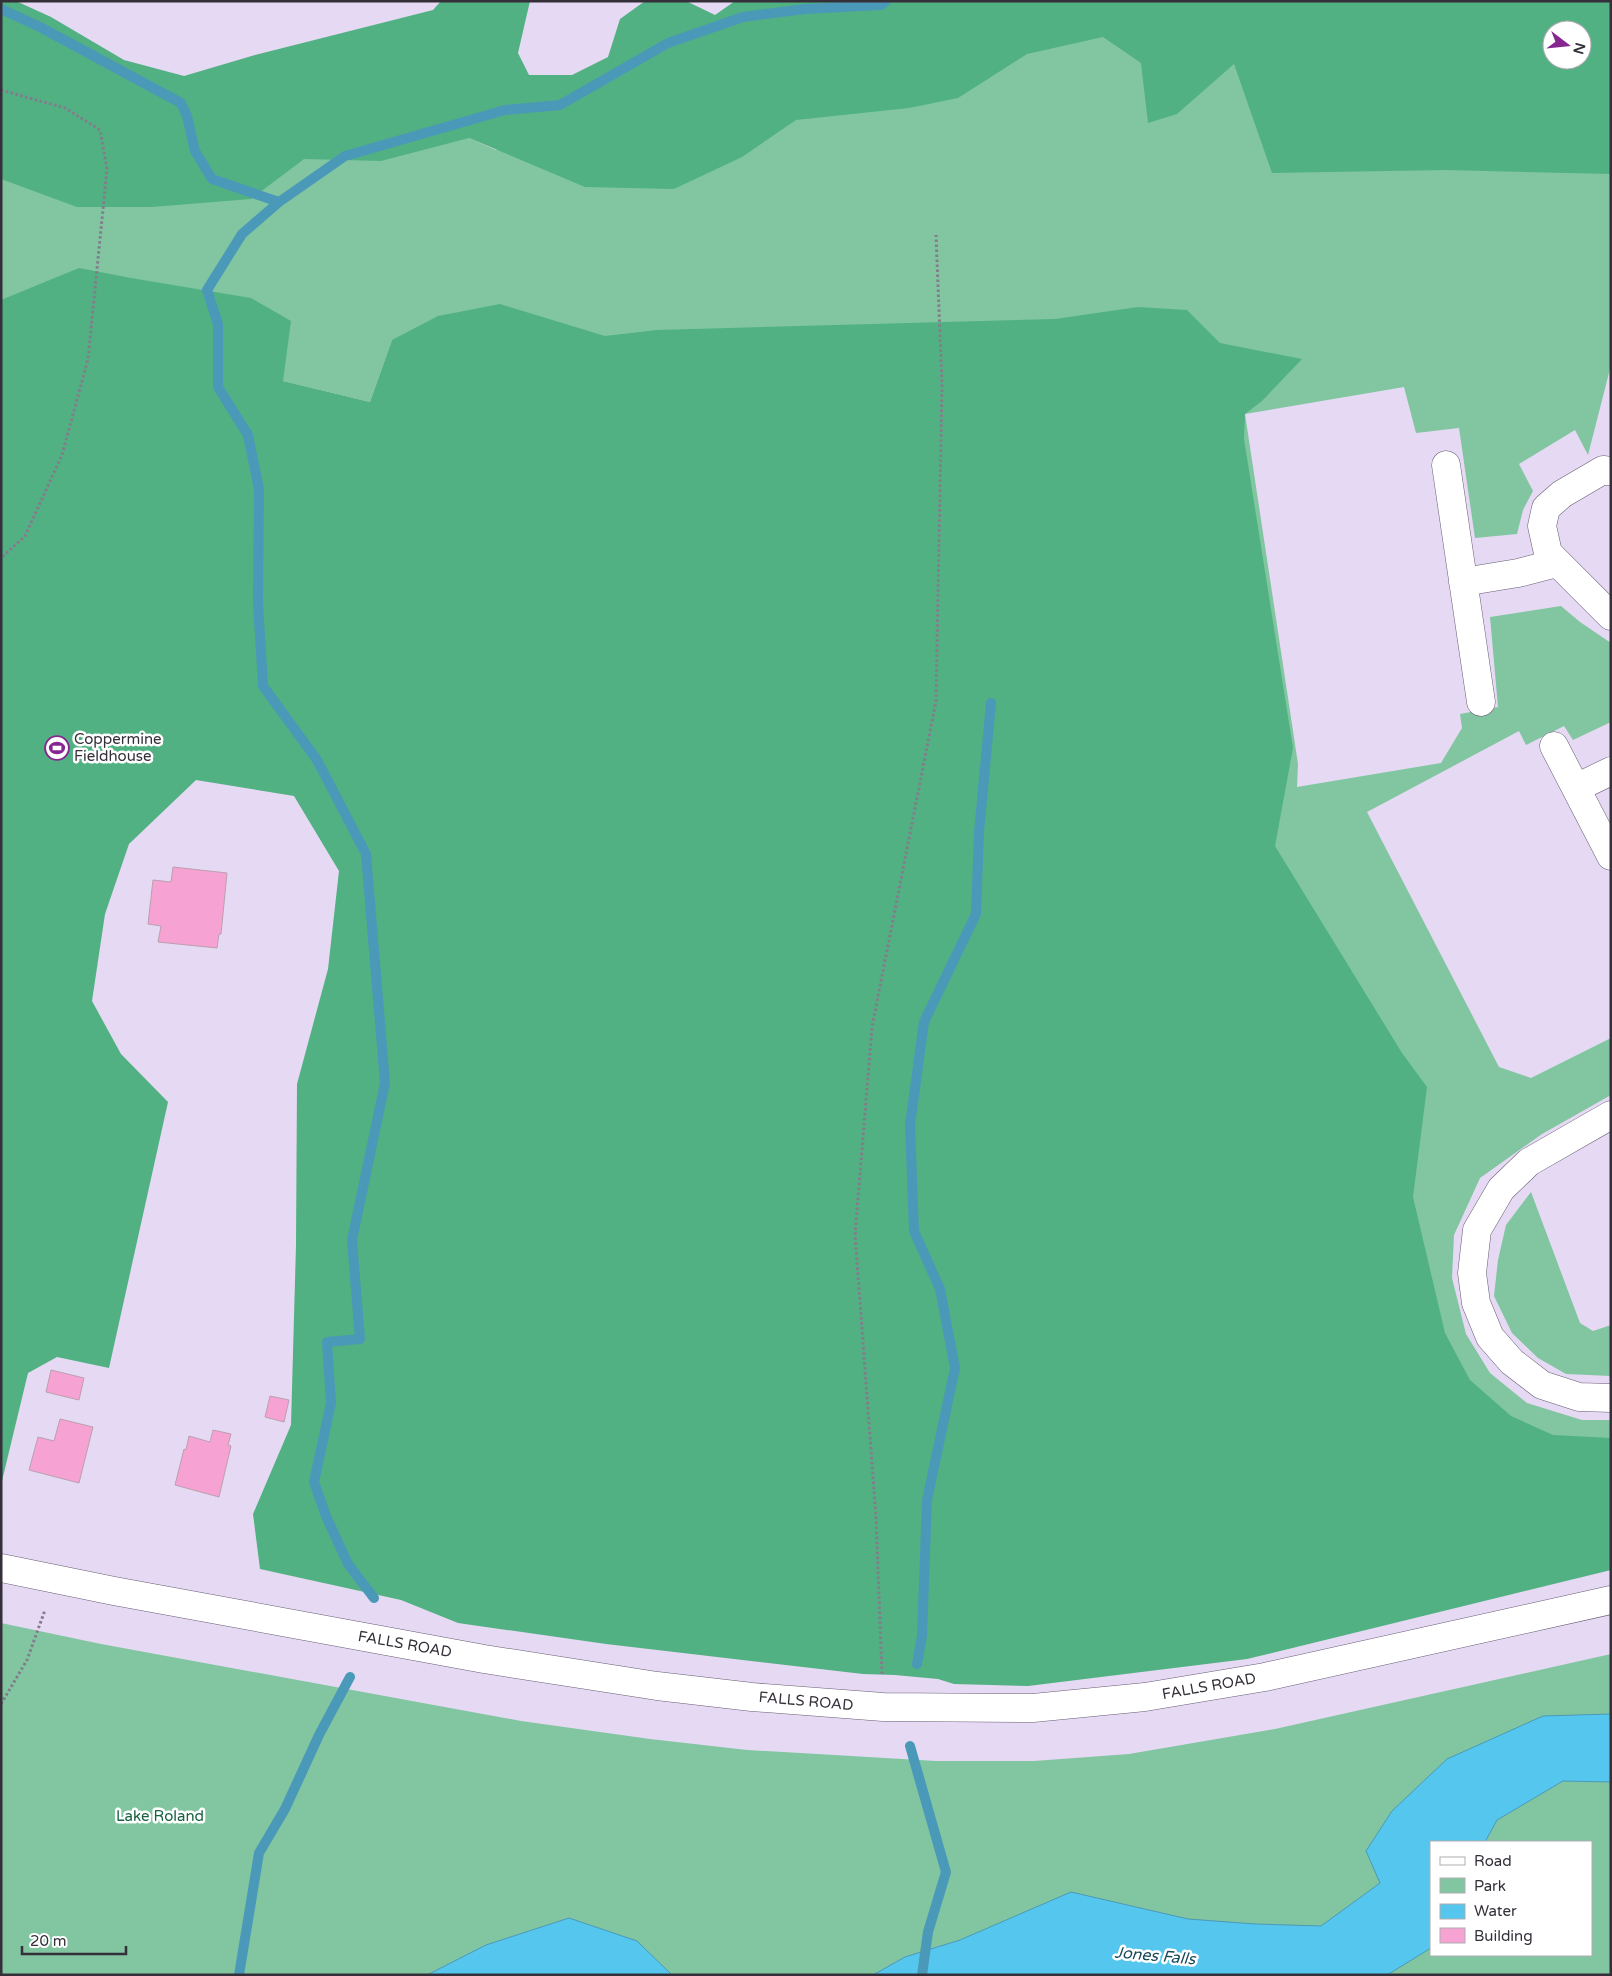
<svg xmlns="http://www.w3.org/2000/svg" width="1612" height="1976" font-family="'Varela Round',sans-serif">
<rect width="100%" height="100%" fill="#e5d9f3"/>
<path fill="#81c6a0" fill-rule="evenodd" d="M 1312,1 L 1611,1 L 1611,365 L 1588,455 L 1575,430 L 1519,464 L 1533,491 L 1523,510 L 1517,534 L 1475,538 L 1459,428 L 1416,433 L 1404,387 L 1245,414 L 1298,764 L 1297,787 L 1441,763 L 1462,728 L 1460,714 L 1498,707 L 1490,617 L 1561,606 L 1580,622 L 1611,643 L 1611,722 L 1573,740 L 1564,726 L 1526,745 L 1519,731 L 1367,812 L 1499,1067 L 1531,1078 L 1611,1038 L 1611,1095 L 1542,1134 L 1480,1178 L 1454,1235 L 1452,1278 L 1466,1334 L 1490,1373 L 1527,1403 L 1582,1420 L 1611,1420 L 1611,1518 L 1200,1607 L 572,365 L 392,340 L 370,402 L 283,381 L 1,1175 L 1,98 L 265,105 L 469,138 L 496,150 L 728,38 ZM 1552,30 L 1582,30 L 1582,60 L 1552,60 Z
M 1531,1192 L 1580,1323 L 1593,1331 L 1611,1325 L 1611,1376 L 1566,1374 L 1538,1358 L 1512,1333 L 1494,1296 L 1498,1260 L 1506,1225 Z
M 1,1623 L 101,1644 L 521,1721 L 650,1739 L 747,1750 L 936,1761 L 1034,1761 L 1129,1754 L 1275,1729 L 1611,1654 L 1611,1975 L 1,1975 ZM 1431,1842 L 1591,1842 L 1591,1955 L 1431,1955 Z"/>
<path fill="#51b182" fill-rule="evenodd" d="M 1,1 L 16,1 L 51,17 L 124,60 L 184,76 L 255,55 L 433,10 L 441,1 L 530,1 L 518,53 L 529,75 L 572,75 L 608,57 L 620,19 L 645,1 L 686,1 L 715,15 L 735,1 L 1611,1 L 1611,174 L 1445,170 L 1272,173 L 1234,64 L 1177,114 L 1148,123 L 1141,63 L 1103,37 L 1027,54 L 958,98 L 909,108 L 796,120 L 742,157 L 674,189 L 585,187 L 469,138 L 381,161 L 304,159 L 251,199 L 152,207 L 77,207 L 1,179 ZM 1552,30 L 1582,30 L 1582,60 L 1552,60 Z
M 79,268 L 131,278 L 251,298 L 291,321 L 283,381 L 370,402 L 392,340 L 438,316 L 500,304 L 605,336 L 657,330 L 1055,319 L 1138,307 L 1187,310 L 1220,343 L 1302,359 L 1262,401 L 1245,414 L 1244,439 L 1293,748 L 1275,846 L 1402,1053 L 1427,1087 L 1413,1197 L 1445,1333 L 1470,1380 L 1511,1416 L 1553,1435 L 1611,1438 L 1611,1570 L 1247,1659 L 1028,1686 L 954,1684 L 938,1679 L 895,1675 L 863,1674 L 606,1644 L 458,1623 L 401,1600 L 260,1569 L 253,1514 L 291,1425 L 296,1245 L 297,1084 L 328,969 L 339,871 L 294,796 L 196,780 L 129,844 L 105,914 L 92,1001 L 121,1054 L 168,1102 L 109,1368 L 57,1357 L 28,1373 L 1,1485 L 1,300 Z"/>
<path fill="#55c7ef" stroke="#4b99b8" d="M 1611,1714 L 1611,1782 L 1563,1781 L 1497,1820 L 1485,1842 L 1431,1842 L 1431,1948 L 1387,1975 L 873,1975 L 905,1957 L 960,1940 L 1071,1892 L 1188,1919 L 1255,1924 L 1321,1926 L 1380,1883 L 1366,1851 L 1392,1811 L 1447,1759 L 1543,1716 Z
M 569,1918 L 637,1941 L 672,1975 L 427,1975 L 486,1945 Z"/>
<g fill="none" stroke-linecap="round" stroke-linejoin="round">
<path stroke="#4b99b8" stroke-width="10" d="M 1,9 L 40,27 L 181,103 L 187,116 L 195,151 L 212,179 L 279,202
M 374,1598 L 348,1564 L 326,1516 L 314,1482 L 331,1403 L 327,1342 L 360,1339 L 352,1240 L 385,1083 L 366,854 L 317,760 L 263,686 L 258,602 L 259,489 L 248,435 L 218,387 L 218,324 L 207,290 L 242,234 L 279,202 L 345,156 L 505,110 L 560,105 L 668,43 L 743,17 L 805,9 L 881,5 L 886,1
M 917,1664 L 922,1636 L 927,1500 L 955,1368 L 940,1289 L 914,1231 L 910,1125 L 924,1022 L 976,914 L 979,832 L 991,703
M 910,1746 L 946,1872 L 928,1932 L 922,1975
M 239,1975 L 259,1853 L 285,1809 L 319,1735 L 350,1677"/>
</g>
<path fill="#f6a2d2" stroke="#bca0af" d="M 173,867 L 227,873 L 221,934 L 219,934 L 217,948 L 158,942 L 161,926 L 148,924 L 153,880 L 171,882 Z
M 51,1370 L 84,1378 L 79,1400 L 46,1392 Z
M 270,1396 L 289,1400 L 284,1422 L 265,1417 Z
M 60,1419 L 93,1427 L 79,1483 L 29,1470 L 38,1437 L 54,1441 Z
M 213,1430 L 231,1434 L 228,1445 L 231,1446 L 219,1497 L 175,1485 L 184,1449 L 186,1450 L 189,1436 L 210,1442 Z"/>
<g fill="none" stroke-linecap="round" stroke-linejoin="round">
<g stroke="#685d74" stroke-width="29">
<path id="minor" d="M 1446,465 L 1481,702
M 1611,471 L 1603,470 L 1562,494 L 1546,508 L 1542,526 L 1548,553 L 1611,616
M 1463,582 L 1518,573 L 1557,563
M 1554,746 L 1611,856
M 1576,788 L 1611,771
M 1611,1115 L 1529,1162 L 1501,1189 L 1477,1230 L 1472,1273 L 1476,1303 L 1490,1337 L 1512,1362 L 1542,1385 L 1579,1397 L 1611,1398"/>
</g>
<g stroke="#685d74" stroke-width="29">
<path id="major" d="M 1,1568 L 114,1591 L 484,1659 L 657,1686 L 752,1697 L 883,1707 L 1033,1708 L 1145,1697 L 1265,1677 L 1611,1600"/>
</g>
<path stroke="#847c8d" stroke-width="3" stroke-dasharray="2.5 2.5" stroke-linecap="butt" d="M 1,90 L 65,108 L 100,130 L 107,169 L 88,359 L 62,455 L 25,536 L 1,558
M 882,1674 L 876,1517 L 855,1235 L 872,1027 L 936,701 L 942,385 L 936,235
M 1,1704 L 27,1660 L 45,1610"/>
<use href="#minor" stroke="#fff" stroke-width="28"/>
<use href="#major" stroke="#fff" stroke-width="28"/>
</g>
<defs>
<g id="stadium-ring" transform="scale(1.25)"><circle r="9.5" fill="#fff" stroke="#862691" stroke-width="1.5"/><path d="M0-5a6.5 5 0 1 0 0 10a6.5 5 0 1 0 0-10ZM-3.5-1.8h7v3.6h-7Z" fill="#862691"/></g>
</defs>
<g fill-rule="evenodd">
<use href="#stadium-ring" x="57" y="748"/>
</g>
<g text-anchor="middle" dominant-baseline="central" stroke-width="5" stroke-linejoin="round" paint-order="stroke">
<g font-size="15" fill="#342f39" stroke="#fff" text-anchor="start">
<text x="74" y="739">Coppermine<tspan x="74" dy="17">Fieldhouse</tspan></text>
</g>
<g font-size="15" fill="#342f39" stroke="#fff">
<text transform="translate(405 1644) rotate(10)">FALLS ROAD</text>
<text transform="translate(1209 1686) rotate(-10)">FALLS ROAD</text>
<text transform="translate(806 1701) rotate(5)">FALLS ROAD</text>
</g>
<g font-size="15" fill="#186040" stroke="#fff">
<text x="160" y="1816">Lake Roland</text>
</g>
<g font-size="16" font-style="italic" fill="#18495a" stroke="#fff">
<text transform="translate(1155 1956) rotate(5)">Jones Falls</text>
</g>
</g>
<rect width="1612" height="1976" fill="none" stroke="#342f39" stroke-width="5"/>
<rect x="1430" y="1841" width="162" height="115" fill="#ffffff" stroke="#aeacb0"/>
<rect x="1440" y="1857" width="25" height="8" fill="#ffffff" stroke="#aeacb0"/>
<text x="1474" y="1866" font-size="15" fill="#342f39">Road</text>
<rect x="1440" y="1878" width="25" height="15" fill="#81c6a0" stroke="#aeacb0"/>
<text x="1474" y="1891" font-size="15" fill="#342f39">Park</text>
<rect x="1440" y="1904" width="25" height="15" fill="#55c7ef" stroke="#aeacb0"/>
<text x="1474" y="1916" font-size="15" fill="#342f39">Water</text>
<rect x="1440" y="1928" width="25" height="15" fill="#f6a2d2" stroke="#aeacb0"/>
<text x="1474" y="1941" font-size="15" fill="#342f39">Building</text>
<g transform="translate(1567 45) rotate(106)"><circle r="24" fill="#ffffff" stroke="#aeacb0"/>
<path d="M0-4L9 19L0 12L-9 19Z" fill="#862691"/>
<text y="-8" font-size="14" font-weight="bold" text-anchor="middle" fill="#342f39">N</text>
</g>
<path d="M22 1946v8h104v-8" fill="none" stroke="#342f39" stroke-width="2.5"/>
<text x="30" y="1946" font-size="15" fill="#342f39" stroke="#ffffff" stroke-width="4" paint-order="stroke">20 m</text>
</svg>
